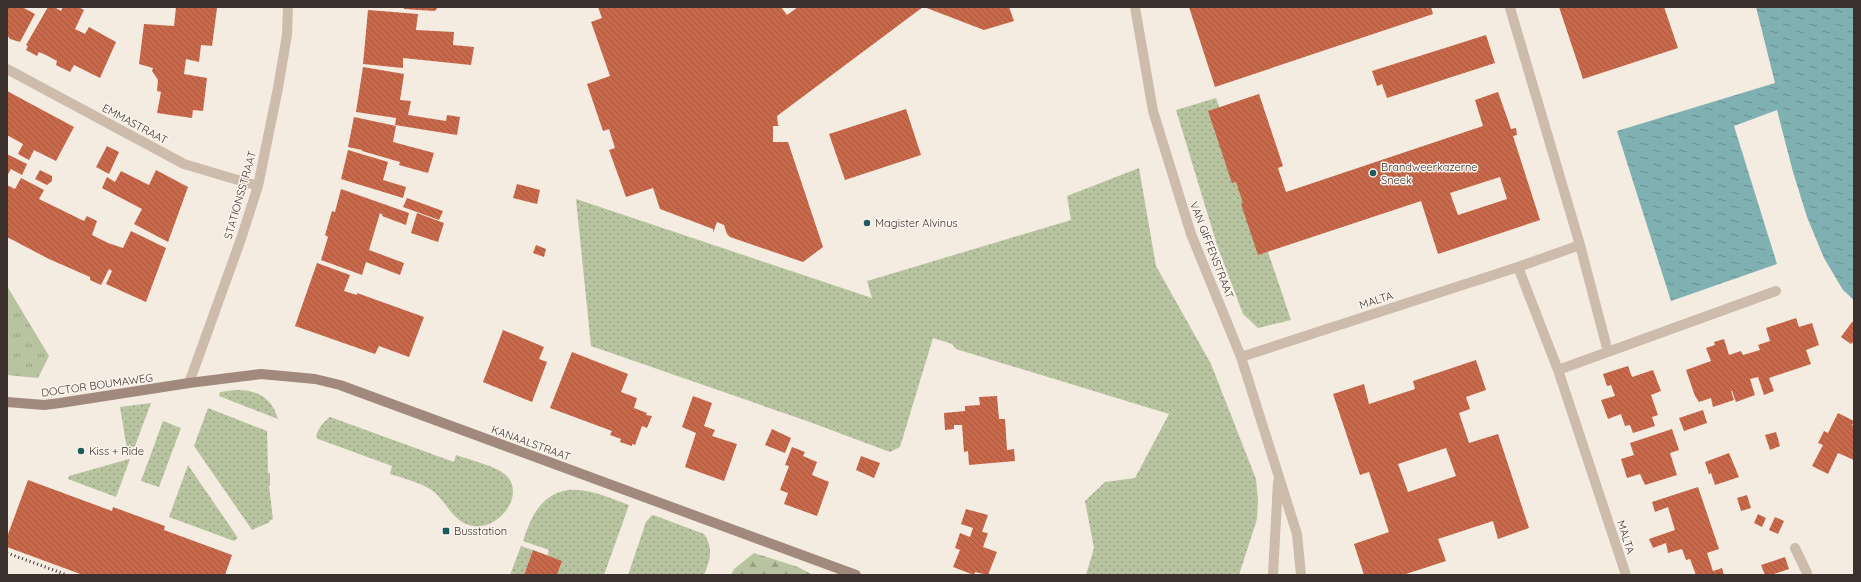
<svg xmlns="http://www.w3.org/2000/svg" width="1861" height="582" font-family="Quicksand,sans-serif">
<defs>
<pattern id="grass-dots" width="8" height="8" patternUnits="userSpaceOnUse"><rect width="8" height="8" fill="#b8c4a0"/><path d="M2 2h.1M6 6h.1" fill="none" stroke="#97a083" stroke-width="1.8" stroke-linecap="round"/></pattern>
<pattern id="forest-firs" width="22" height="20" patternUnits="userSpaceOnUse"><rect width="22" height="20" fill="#b8c4a0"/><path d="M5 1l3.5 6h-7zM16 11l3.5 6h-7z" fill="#97a083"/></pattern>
<pattern id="park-tufts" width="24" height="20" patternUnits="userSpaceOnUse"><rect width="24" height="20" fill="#b8c4a0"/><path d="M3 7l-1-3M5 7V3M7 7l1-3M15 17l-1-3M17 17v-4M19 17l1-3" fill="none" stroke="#97a083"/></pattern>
<pattern id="water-ripples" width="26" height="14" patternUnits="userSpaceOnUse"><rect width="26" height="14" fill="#7fb0b2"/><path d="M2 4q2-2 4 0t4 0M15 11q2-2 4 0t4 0" fill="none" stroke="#699091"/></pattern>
<pattern id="building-back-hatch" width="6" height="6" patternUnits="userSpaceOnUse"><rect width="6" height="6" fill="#c8694b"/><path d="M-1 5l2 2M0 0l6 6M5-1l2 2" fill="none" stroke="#a4573f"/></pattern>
</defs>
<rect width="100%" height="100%" fill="#f4ebe1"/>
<path fill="url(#grass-dots)" d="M 1216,98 L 1291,320 L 1258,328 L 1243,314 L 1217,245 L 1176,110 Z
M 1139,168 L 1156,266 L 1211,364 L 1256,479 L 1258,500 L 1257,519 L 1239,575 L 1086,575 L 1094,548 L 1085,501 L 1105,482 L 1135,478 L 1169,414 L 956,349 L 952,344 L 933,338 L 900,447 L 890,452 L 807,421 L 591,346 L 576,199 L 872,298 L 867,281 L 1071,220 L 1067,196 Z
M 235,390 C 257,389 272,398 278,419 L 219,396 L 220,392 Z
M 151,403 L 135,446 L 127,449 L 120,407 Z
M 208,408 L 267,431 L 268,473 L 270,473 L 270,485 L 269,486 L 273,519 L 269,521 L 270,522 L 252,530 L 194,446 Z
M 330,417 L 454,462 L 456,455 C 470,460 497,466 507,476 C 525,496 499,530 473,526 C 452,523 446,499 430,489 C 418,482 403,478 390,474 L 392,466 L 318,439 L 316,436 C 319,428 323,422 330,417 Z
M 163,421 L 181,428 L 159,487 L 141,481 Z
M 129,459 L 130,459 L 116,497 L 68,479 L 69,476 Z
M 188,465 L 238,538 L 234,541 L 169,517 Z
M 568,490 C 589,488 610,498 629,505 L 604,575 L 557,575 L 562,561 L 547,556 L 549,550 L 523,541 C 531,517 540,495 568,490 Z
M 652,515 L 656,516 L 704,534 C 714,548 710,560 704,575 L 628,575 L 646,522 Z
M 521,546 L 533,550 L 524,575 L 510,575 Z"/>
<path fill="url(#forest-firs)" d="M 754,553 L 798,567 L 813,575 L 731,575 L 734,569 Z"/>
<path fill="url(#park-tufts)" d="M 7,286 L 49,356 L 38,378 L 7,375 Z"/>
<path fill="url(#water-ripples)" d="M 1756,7 L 1854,7 L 1854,300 L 1843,290 L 1824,258 L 1807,217 L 1793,172 L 1777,110 L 1734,126 L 1777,264 L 1671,301 L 1617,131 L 1775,83 Z"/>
<path fill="url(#building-back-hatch)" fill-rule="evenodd" d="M 7,7 L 25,7 L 24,8 L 35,14 L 20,42 L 10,39 L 7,35 Z
M 48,7 L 54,7 L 61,11 L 63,7 L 78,7 L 84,10 L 75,29 L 85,34 L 89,27 L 116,42 L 100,78 L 74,65 L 70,72 L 56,65 L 57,61 L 48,56 L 39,52 L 37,56 L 26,50 L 28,46 L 26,45 Z
M 176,7 L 217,8 L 212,46 L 201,45 L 199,62 L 186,59 L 184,74 L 207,78 L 203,111 L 193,110 L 192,118 L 157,113 L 161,92 L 157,91 L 158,80 L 152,71 L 153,68 L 139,64 L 144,24 L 174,26 Z
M 404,7 L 438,7 L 435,11 L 404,9 Z
M 598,7 L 781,7 L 787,15 L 798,7 L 923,7 L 777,116 L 778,125 L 780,126 L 773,126 L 773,142 L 788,142 L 823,247 L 803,262 L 730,237 L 727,234 L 724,225 L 717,222 L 713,233 L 713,229 L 660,209 L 653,188 L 626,197 L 609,150 L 615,148 L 609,129 L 603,131 L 587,84 L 610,76 L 591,22 L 602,18 Z
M 924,7 L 1009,7 L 1014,21 L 984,30 Z
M 1189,7 L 1431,7 L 1433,14 L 1215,87 Z
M 1559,7 L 1664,7 L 1678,48 L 1583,79 Z
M 368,10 L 418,14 L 416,30 L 454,32 L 453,45 L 474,47 L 471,65 L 403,58 L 403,68 L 363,64 Z
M 1486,35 L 1495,63 L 1387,98 L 1382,84 L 1377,86 L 1372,71 Z
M 363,67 L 404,74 L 400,100 L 411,101 L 408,115 L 446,121 L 447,115 L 460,117 L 457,135 L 395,125 L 396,118 L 356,112 Z
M 7,91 L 74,127 L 56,161 L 34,150 L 29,160 L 18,154 L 23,144 L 7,135 Z
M 1498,92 L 1511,129 L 1516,128 L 1517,135 L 1513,136 L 1540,220 L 1438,254 L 1421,201 L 1258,255 L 1241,204 L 1243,203 L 1236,182 L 1232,183 L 1208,111 L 1259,94 L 1283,166 L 1278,168 L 1286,192 L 1483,126 L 1475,100 ZM 1500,177 L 1507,199 L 1458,215 L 1450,193 Z
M 906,109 L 921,155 L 845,180 L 829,134 Z
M 354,117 L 396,126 L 393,142 L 434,153 L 428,173 L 399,165 L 400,162 L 362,151 L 362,150 L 348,147 Z
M 107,146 L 119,152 L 109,174 L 96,167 Z
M 348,150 L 388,162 L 383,180 L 406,187 L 403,198 L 341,179 Z
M 7,154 L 27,164 L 22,175 L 11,169 L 7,176 Z
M 40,170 L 52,176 L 52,181 L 47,185 L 35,179 Z
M 156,170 L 188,187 L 168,242 L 134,224 L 142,209 L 102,188 L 107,177 L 115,182 L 121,171 L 149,185 Z
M 21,178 L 44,190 L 39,199 L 84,221 L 87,216 L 97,221 L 92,235 L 108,243 L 123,248 L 131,231 L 166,248 L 146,302 L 106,284 L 112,271 L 109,269 L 101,285 L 90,280 L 90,277 L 49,259 L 7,237 L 7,185 L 15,189 Z
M 517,184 L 540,190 L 537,204 L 513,198 Z
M 341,189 L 409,213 L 406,225 L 382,216 L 383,215 L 380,213 L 369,250 L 404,263 L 400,275 L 366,262 L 362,275 L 321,260 L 328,237 L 325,235 L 332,211 L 335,212 Z
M 407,198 L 443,211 L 439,220 L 403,207 Z
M 417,213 L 444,223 L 438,242 L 411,233 Z
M 536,245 L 546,249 L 544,257 L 533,253 Z
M 317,263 L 350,275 L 344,291 L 357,295 L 357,293 L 424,317 L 409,357 L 379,346 L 375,354 L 295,326 Z
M 1796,318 L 1799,327 L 1812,323 L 1819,345 L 1806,350 L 1811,364 L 1769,378 L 1774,391 L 1764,395 L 1758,377 L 1750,379 L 1755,395 L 1736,402 L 1732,391 L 1731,391 L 1734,400 L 1713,407 L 1711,398 L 1699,402 L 1695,396 L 1686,370 L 1711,361 L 1706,348 L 1715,345 L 1714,342 L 1724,339 L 1729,355 L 1741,351 L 1743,355 L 1760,350 L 1758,345 L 1770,341 L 1766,328 Z
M 1852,322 L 1854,323 L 1854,341 L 1851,344 L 1841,337 Z
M 503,330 L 544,347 L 539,359 L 547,362 L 532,402 L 483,382 Z
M 572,352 L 628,374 L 621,392 L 637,398 L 634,408 L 647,413 L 646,415 L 652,416 L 647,428 L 642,426 L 635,445 L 632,444 L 632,446 L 620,442 L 621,439 L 610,435 L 612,431 L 550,408 Z
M 1476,360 L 1486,390 L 1466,397 L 1470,409 L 1459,413 L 1469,443 L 1498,434 L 1529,528 L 1498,539 L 1493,521 L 1438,539 L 1446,561 L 1403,575 L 1364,575 L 1354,544 L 1389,532 L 1369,472 L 1360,475 L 1333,394 L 1364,384 L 1369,404 L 1415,389 L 1413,381 ZM 1446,448 L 1456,476 L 1408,492 L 1398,464 Z
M 1628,366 L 1632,377 L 1653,370 L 1661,391 L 1651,395 L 1658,415 L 1652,417 L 1655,426 L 1633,433 L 1630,425 L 1625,426 L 1621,414 L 1608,419 L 1601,400 L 1615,396 L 1611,385 L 1607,386 L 1603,374 Z
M 693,396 L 712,403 L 704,426 L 715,430 L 712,436 L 737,444 L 724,481 L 685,467 L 696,433 L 682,427 Z
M 997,396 L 999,419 L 1005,419 L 1007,450 L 1014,449 L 1015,461 L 969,465 L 968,451 L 964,452 L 962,425 L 954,425 L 954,429 L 945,430 L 944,413 L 965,411 L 965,406 L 980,405 L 979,397 Z
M 1703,410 L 1707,423 L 1684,431 L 1679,418 Z
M 1838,413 L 1854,421 L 1852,425 L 1854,426 L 1854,460 L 1838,453 L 1828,474 L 1812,466 L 1823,445 L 1818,443 L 1824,431 L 1828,433 Z
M 772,429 L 791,438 L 785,453 L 765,445 Z
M 1672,429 L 1679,450 L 1670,453 L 1677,475 L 1645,485 L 1640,474 L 1627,478 L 1621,459 L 1634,455 L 1630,443 Z
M 1776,432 L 1780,446 L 1770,450 L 1765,435 Z
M 792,447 L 805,452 L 803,456 L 817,462 L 812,475 L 829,482 L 817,516 L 784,504 L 788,493 L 780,490 L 789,466 L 785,465 Z
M 1729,453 L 1739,477 L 1715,485 L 1711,473 L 1709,474 L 1705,462 Z
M 861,456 L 880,463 L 874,478 L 856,470 Z
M 28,480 L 112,511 L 113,507 L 165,526 L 164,530 L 232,555 L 225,575 L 83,575 L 7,547 L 7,537 Z
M 1698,487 L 1719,549 L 1707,553 L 1713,571 L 1722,568 L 1724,575 L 1696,575 L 1690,559 L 1686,560 L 1682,549 L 1668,553 L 1666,543 L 1653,548 L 1649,539 L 1675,530 L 1668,507 L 1655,512 L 1652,502 Z
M 1747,495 L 1751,508 L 1741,511 L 1737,498 Z
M 966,509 L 988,515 L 982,532 L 988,533 L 983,547 L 997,552 L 988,575 L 975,572 L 974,575 L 953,567 L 960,550 L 955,548 L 960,533 L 970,537 L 973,528 L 961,524 Z
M 1758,514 L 1766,518 L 1762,527 L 1754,523 Z
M 1775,517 L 1784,521 L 1778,534 L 1769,530 Z
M 533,550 L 562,561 L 557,575 L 524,575 Z
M 1785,557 L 1789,569 L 1771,575 L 1765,575 L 1761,565 Z"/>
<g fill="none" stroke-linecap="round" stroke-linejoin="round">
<path stroke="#cdbbac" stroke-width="10" d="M 1135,7 L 1153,111 L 1191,234 L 1241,357 L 1297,534 L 1301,575
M 1510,8 L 1580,245 L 1608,352
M 7,69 L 184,164 L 258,186
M 1518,267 L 1558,370 L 1626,575
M 1241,357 L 1518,267 L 1580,245
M 1558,370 L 1776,291
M 189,383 L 241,239 L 258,186 L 278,88 L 287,35 L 288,7
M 1795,548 L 1807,573 L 1806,575
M 1273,575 L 1278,482"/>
<path stroke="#a18a7d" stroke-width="10" d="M 7,402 L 44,405 L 60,403 L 189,383 L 261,374 L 315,379 L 340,385 L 856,575"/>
<path stroke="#3b302b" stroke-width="3" stroke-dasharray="1 3" stroke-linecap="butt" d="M 7,553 L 67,575"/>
</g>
<g fill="#1f5a5e" stroke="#fbf5ee" stroke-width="1.5">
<circle cx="1373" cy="173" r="4"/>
<circle cx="867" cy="223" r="4"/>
<circle cx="81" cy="451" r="4"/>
<rect x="442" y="527" width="8" height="8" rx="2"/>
</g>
<g text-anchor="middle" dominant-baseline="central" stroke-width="3" stroke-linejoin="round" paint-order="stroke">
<g font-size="11" fill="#3b302b" stroke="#fbf5ee">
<text transform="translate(135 124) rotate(28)">EMMASTRAAT</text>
<text transform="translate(240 195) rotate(-74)">STATIONSSTRAAT</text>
<text transform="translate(1212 250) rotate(69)">VAN GIFFENSTRAAT</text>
<text transform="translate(1376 300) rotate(-18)">MALTA</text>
<text transform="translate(97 385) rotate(-8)">DOCTOR BOUMAWEG</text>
<text transform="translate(531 443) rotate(20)">KANAALSTRAAT</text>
<text transform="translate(1626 537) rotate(72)">MALTA</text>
</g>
<g font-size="11" fill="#3b302b" stroke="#fbf5ee" text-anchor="start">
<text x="1381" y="167">Brandweerkazerne<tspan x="1381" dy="13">Sneek</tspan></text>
<text x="875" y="223">Magister Alvinus</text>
<text x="89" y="451">Kiss + Ride</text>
<text x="454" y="531">Busstation</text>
</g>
</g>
<rect width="1861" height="582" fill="none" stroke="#3b302b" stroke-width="16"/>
</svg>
